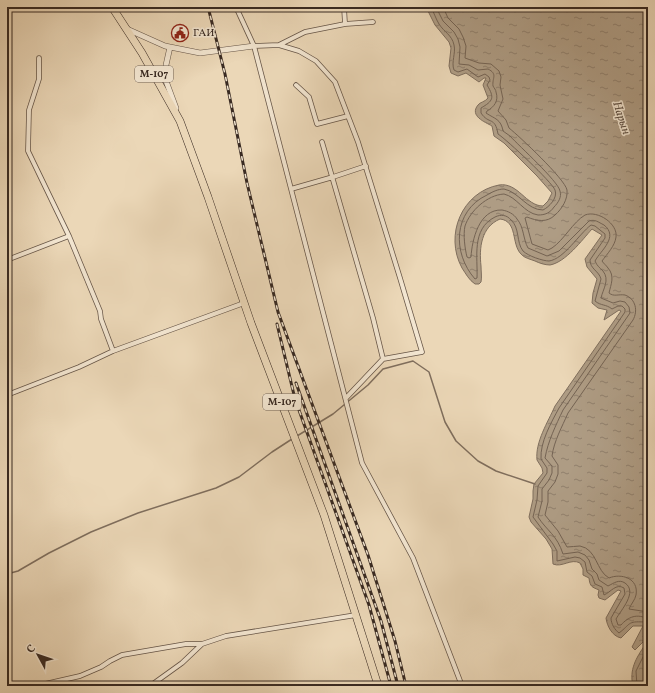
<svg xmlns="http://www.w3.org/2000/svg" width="655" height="693" font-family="Vollkorn,serif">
<defs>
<pattern id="water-ripples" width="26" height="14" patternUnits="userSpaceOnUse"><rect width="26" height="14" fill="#ae9c84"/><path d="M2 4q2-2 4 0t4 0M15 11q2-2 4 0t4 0" fill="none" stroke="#8f7f6c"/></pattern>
</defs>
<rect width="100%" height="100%" fill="#ebd7b7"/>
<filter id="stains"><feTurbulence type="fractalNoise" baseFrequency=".005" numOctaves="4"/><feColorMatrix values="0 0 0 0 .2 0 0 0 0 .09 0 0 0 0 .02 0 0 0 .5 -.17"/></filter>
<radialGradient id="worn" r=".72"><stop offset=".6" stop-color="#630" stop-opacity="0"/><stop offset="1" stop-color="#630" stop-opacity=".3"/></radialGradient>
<path fill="url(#water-ripples)" stroke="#7f6e5d" d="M 426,7 L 648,7 L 648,686 L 633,686 C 629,670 636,658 645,645 L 643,642 L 635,650 L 632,647 L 643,626 L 633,626 L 621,638 C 612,636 607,626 606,618 L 621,591 L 618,590 L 605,600 L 599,598 L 598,595 L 599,590 C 592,587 590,587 589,578 L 583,575 L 583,569 L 580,563 C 571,558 562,568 553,564 L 552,549 L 546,539 L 531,522 L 529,517 L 533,499 L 533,491 L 534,484 L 543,473 L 542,468 L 537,460 C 535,442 548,422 555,406 L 621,311 L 619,310 L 604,320 L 607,310 L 598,308 L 592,303 L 593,293 L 597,279 L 587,267 L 585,259 L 602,235 L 592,229 C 582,240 566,262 550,265 C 545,265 539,263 535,261 C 530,259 524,258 521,254 C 511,244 518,221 500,219 C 481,227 479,248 481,266 C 481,271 482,277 481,282 L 479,284 L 475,284 C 469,280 466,274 462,268 C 444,235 462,192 499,185 C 518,182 526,206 543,206 L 548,201 L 552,193 L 537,176 L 504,143 L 494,136 L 492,126 C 485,122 469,116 478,105 C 480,102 485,102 488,98 L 483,85 L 486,78 L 484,78 L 479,82 L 466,73 L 458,76 L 451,73 L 449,66 L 451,48 L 449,42 L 435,25 Z"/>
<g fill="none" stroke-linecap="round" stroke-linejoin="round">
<path stroke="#746353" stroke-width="1" d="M 431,7 C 434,13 436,19 439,24 C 444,32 452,35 454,45 C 456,53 451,62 454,70 L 458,72 L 467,69 L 478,77 L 485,74 L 489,77 L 490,80 L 487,85 C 495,98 493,101 481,108 L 481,113 C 489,125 495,116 498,134 C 507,140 552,182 555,190 C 558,198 549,207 543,210 C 527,210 519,192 504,189 C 498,189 492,192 487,195 C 453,211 452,253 475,279 L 477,278 C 478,258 471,229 495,217 C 501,214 507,215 511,220 C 520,228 516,242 523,251 C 528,256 543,261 549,261 C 564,259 579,234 591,225 L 595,226 L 605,234 L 605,238 L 590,260 C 590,269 599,271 601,279 L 595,301 C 601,306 606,304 612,309 L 618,306 L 622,306 L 625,309 L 625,312 L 559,408 C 551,423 540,442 541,459 L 547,468 L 547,473 L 538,486 L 537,500 L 533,517 L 553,544 L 557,551 L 557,561 L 575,557 L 580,558 L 585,562 L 587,572 L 592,576 L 595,584 L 602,587 L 604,595 C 611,592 616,583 624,588 L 625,594 L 611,618 C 611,624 615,630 619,633 C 631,624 627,621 644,622 L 647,627 L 643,637 L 648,641
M 436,7 L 443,21 L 454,32 L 458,39 L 460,47 L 459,64 L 469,65 L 478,70 L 488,69 C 498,74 492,78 493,86 C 494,88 496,90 496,92 C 499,101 494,107 487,111 L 486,113 C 495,119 501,119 503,131 L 510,136 C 519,146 558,181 560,191 C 562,197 558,203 554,207 C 550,213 545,215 538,215 C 524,213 517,197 504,194 C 487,195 470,211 465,226 C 463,235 465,249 467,257 L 469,258 L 471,257 C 472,240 479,209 502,210 C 508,211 514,214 517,219 C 524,227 523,239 528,248 L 547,256 L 559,251 L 589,221 C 595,219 598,222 604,225 C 619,237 601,250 595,261 C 597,266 600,268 603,271 C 610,280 603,289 601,298 L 613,303 L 620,301 L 625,302 L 629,307 L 630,313 L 563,410 C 556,425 548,441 545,458 L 552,466 L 552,473 L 549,480 L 542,489 L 542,501 L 538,517 C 547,531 557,535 563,554 L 578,552 L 585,555 L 589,560 L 592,569 L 597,574 L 599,580 L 608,586 C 614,583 619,579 625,583 C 638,592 621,610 616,619 L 618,625 L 621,625 C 628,617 637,613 648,619
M 443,7 L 448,18 L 459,29 L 463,37 L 466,46 L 465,58 L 479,63 L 491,64 L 499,71 L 501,77 L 500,85 L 503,99 L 498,111 L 506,120 L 509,128 C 519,136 565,179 567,190 C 568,199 562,209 555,215 C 547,223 537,221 527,217 L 525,218 L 532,244 L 548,250 L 552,248 C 564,240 573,222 585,215 C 598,210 618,224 616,237 C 615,246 607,254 602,261 C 604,264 606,265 608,268 C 615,276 611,284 609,293 C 614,297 618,294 625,295 C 636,299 638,311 633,320 L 568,413 C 562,427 554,441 552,456 L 558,465 L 558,474 L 555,482 L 548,491 L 548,502 L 545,515 L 558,531 L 567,547 C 571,547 576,546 580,546 C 597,549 596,571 609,578 C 621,573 639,578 636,595 C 635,600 631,604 629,609 L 648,612
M 637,686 L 636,671 L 648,647"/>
<path stroke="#7f6e5d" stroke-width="1.5" d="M 297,436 L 333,414 L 368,385 L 383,369 L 413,361 L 429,372 L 445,422 L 456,441 L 478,461 L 496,471 L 535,484
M 7,574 L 18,571 L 49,553 L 91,532 L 138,513 L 216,488 L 239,477 L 272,452 L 292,439"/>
<g stroke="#665547" stroke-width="5.5">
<path id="minor" d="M 236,7 L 254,46 L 362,463 L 413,558 L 462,686
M 344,7 L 345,24
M 279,45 L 305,32 L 345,24 L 373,22
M 254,46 L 279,45 L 299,51 L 316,61 L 335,82 L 358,142 L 400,278 L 422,352 L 383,359
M 39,58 L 39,79 L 29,110 L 28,151 L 69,236 L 100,311 L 101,319 L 113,351
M 296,85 L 309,97 L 317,124 L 348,116
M 322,142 L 373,318 L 383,359 L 346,398
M 291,189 L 333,177 L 366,166
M 7,260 L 69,236
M 7,395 L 79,367 L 113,351 L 244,303
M 43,686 L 45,684 L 80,676 L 101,667 L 110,661 L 122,655 L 186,644 L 202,644
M 150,686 L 182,663 L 202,644 L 226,636 L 356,615"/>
</g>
<g stroke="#665547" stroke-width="6">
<path id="tertiary" d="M 127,29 L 165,46 L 200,53 L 254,46
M 170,47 L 166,65 L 166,81 L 176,108"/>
</g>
<g stroke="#392a22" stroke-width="8">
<path id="primary" d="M 112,7 L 142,53 L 180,121 L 208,197 L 251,323 L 324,515 L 377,682 L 377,686"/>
</g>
<use href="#minor" stroke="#f2e5d0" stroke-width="4"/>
<use href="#tertiary" stroke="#f2e5d0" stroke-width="5"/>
<use href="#primary" stroke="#ebd7b7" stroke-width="7"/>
<g stroke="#392a22" stroke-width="3">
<path id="rail" d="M 208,7 L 225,74 L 247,183 L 278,312 L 368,555 L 395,641 L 406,686
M 277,324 L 295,399 L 369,605 L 391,686
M 296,383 L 381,621 L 398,686"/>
</g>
<use href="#rail" stroke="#f2e5d0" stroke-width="1.5" stroke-dasharray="4.5" stroke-linecap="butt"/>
</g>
<defs>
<g id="civic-ring" transform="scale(0.9)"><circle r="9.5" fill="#f2e5d0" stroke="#8f2418" stroke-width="1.5"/><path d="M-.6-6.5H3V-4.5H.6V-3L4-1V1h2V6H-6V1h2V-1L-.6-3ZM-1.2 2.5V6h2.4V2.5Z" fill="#8f2418"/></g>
</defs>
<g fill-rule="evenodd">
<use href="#civic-ring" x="180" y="33"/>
</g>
<g text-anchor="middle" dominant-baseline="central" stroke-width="3" stroke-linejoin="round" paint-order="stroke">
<g fill="#f2e5d0" stroke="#706256" stroke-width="1">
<rect x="135" y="66" width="38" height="16" rx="3"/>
<rect x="263" y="394" width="38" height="16" rx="3"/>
</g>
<g font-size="10" font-weight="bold" fill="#392a22">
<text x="154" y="74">М-107</text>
<text x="282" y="402">М-107</text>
</g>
<g font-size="11" fill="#392a22" stroke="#f2e5d0" text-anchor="start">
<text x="193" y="33">ГАИ</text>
</g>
<g font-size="12" font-style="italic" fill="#5c4c3f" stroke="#f2e5d0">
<text transform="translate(621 118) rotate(72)">Нарын</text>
</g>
</g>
<rect width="655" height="693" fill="none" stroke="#ebd7b7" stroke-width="24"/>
<rect x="8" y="8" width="639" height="677" fill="none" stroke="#392a22" stroke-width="2"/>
<rect x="12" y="12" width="631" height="669" fill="none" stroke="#392a22"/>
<g transform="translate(38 655) rotate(310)" stroke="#f2e5d0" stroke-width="3" paint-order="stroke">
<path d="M0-3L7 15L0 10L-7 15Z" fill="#392a22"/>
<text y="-6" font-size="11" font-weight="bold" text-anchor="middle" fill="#392a22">С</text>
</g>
<rect width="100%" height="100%" filter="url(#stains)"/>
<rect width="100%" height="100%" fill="url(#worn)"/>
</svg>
